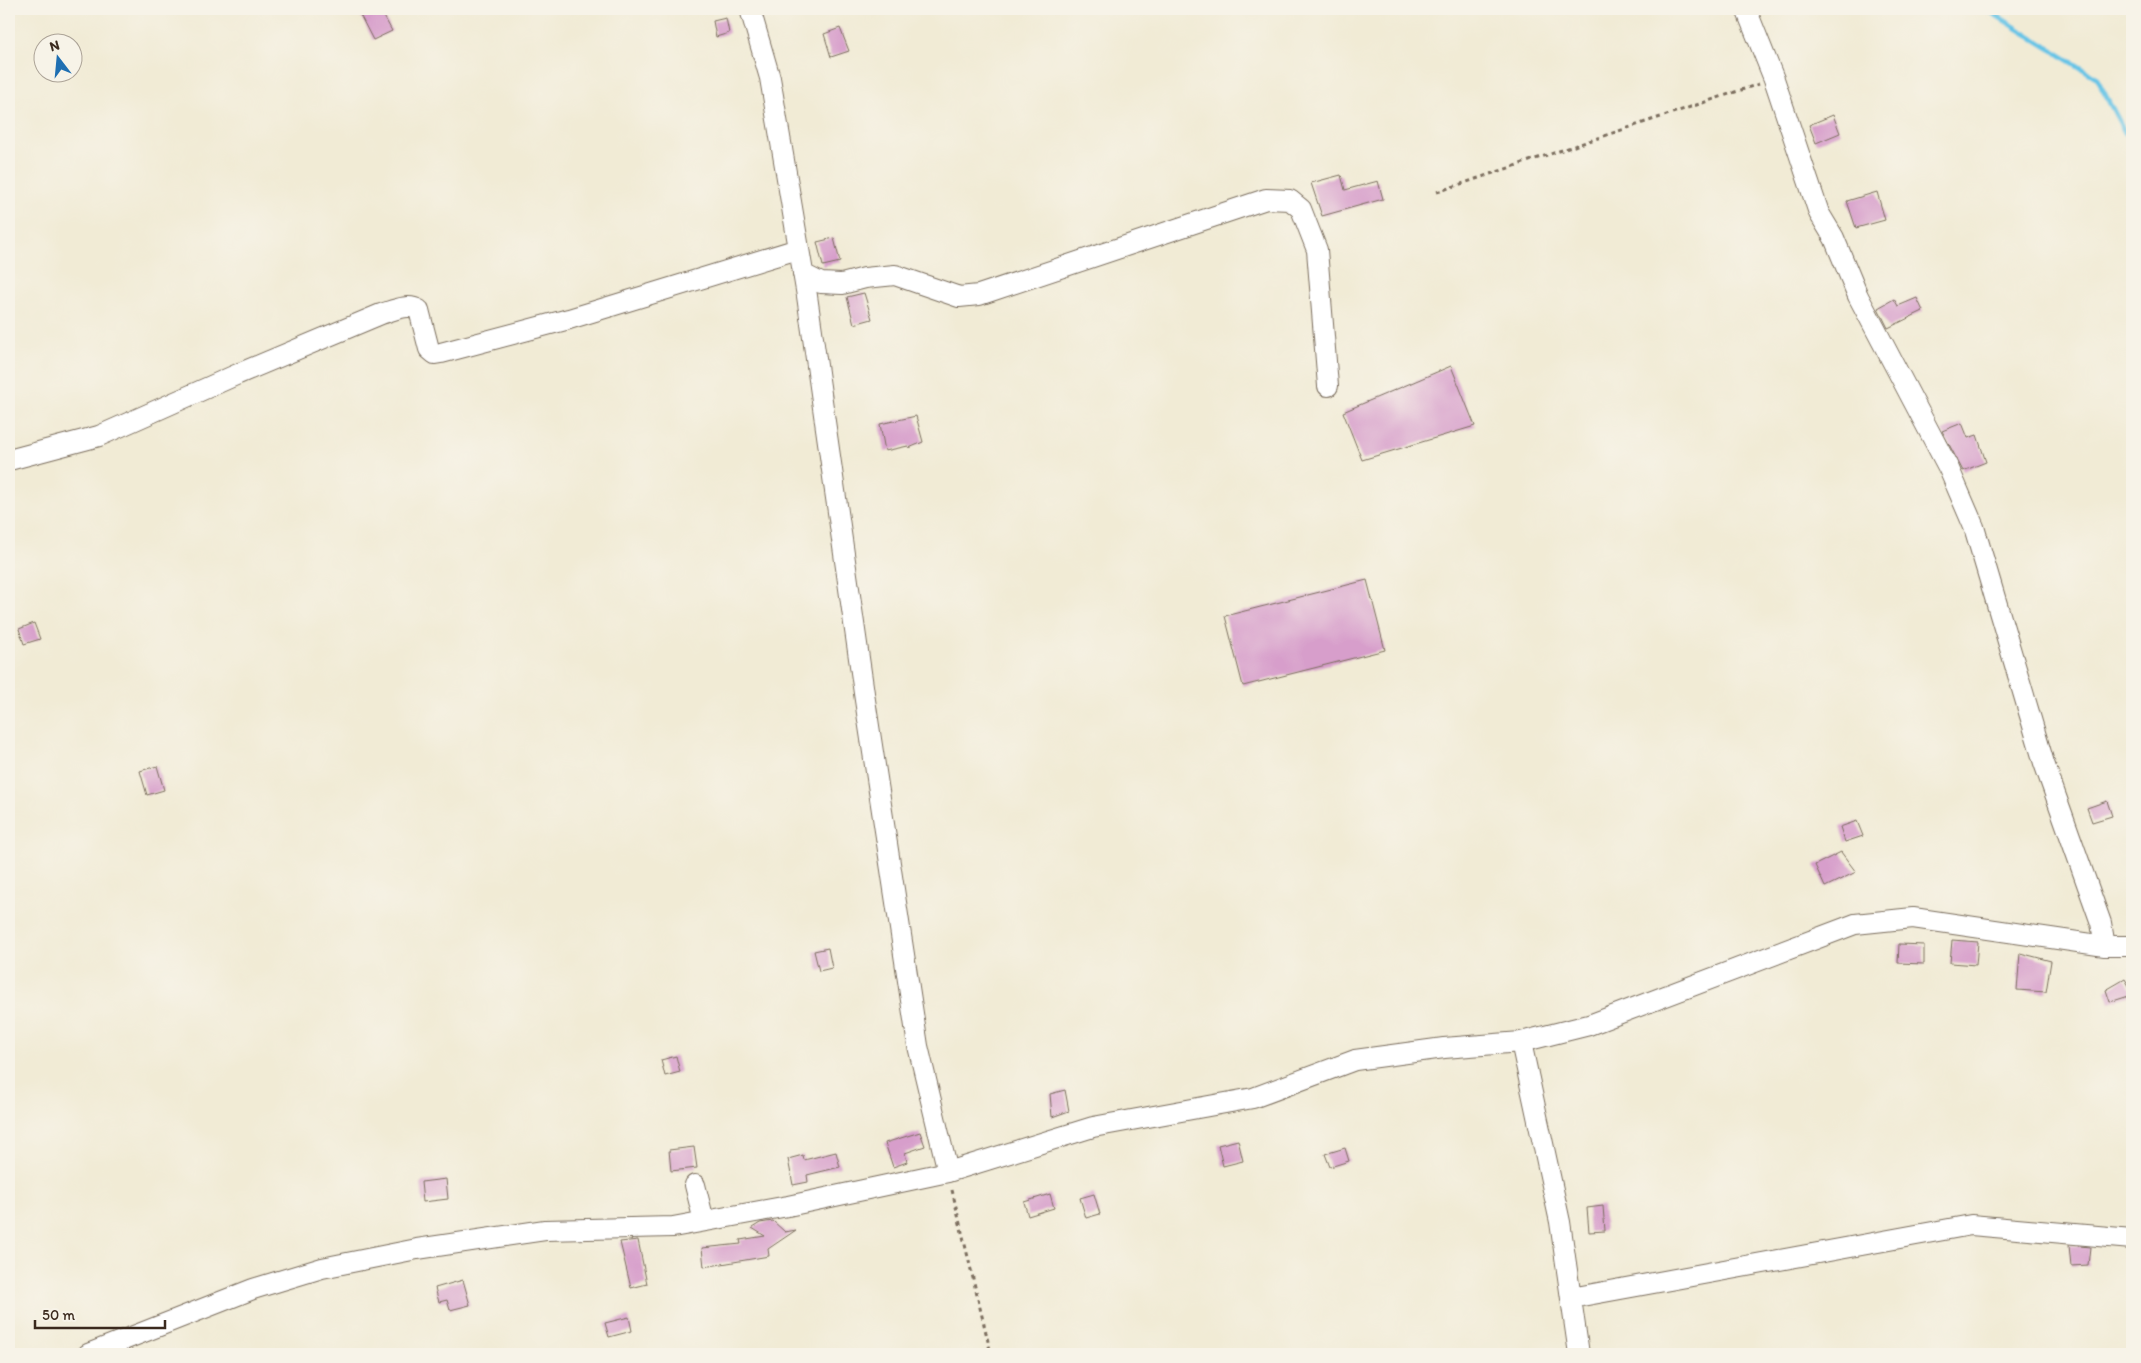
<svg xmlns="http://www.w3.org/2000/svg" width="2141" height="1363" font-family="Itim,sans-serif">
<rect width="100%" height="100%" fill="#f7f3e8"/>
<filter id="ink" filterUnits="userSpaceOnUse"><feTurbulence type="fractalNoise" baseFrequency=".02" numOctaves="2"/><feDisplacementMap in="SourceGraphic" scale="10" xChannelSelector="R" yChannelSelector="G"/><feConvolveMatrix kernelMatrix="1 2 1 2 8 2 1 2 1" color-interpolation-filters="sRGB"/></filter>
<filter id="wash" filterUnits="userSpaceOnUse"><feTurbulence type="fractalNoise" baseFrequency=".0096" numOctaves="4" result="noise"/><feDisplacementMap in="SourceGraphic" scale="20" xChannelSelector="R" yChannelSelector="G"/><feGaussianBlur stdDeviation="1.12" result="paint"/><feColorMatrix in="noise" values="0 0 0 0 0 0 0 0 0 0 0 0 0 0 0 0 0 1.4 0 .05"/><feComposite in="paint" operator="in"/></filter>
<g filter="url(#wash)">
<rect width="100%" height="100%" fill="#f1ebd5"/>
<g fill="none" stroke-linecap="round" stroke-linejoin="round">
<path stroke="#68c5e6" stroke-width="5" d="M 1986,9 L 2096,77 L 2132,146"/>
</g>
<g id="blocks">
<path fill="#d79ecb" d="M 357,9 L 380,9 L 392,31 L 373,40 Z
M 726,18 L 729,33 L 716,37 L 713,21 Z
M 840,28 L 849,51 L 831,57 L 824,34 Z
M 1833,115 L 1840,133 L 1816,143 L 1809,125 Z
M 1341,175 L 1345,190 L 1378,181 L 1383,199 L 1322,216 L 1311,183 Z
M 1877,192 L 1885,220 L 1856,228 L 1847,201 Z
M 834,238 L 840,262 L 823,266 L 817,242 Z
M 864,293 L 872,319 L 854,324 L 847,297 Z
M 1917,298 L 1923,311 L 1888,328 L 1878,308 L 1894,299 L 1898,306 Z
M 1451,366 L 1475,426 L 1362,460 L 1343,412 Z
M 916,416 L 923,442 L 909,448 L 908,446 L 885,451 L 880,424 Z
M 1962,423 L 1968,438 L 1977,435 L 1986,462 L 1963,471 L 1942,431 Z
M 1367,580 L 1385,650 L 1243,686 L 1225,616 Z
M 34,623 L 40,639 L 24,644 L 19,629 Z
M 157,766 L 164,790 L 147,795 L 140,771 Z
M 2107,801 L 2112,816 L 2092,822 L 2087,808 Z
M 1857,821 L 1863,836 L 1845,842 L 1840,827 Z
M 1841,852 L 1856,872 L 1825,887 L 1815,865 Z
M 1952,940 L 1978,942 L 1976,965 L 1950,963 Z
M 1899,944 L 1924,945 L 1924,964 L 1898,963 Z
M 828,948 L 832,968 L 819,971 L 814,951 Z
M 2020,953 L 2051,961 L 2046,992 L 2017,990 Z
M 2125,979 L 2132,991 L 2132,995 L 2110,1002 L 2106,990 Z
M 676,1056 L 680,1072 L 665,1076 L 661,1060 Z
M 1065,1090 L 1069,1111 L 1052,1117 L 1050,1094 Z
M 920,1132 L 925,1146 L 905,1153 L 907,1162 L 893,1167 L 885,1143 Z
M 1238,1140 L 1243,1161 L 1223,1166 L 1218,1145 Z
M 694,1147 L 697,1168 L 671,1171 L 669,1150 Z
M 1345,1148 L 1349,1161 L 1330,1167 L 1325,1154 Z
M 836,1152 L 840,1167 L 807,1175 L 808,1182 L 793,1185 L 788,1159 L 803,1155 L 804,1160 Z
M 446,1179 L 448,1199 L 423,1202 L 421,1182 Z
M 1050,1194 L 1054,1208 L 1028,1216 L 1024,1202 Z
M 1094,1194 L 1100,1214 L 1086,1218 L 1080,1198 Z
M 1603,1206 L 1605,1231 L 1589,1232 L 1587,1208 Z
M 773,1221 L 785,1232 L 796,1230 L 768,1249 L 769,1256 L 704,1267 L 702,1248 L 741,1244 L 740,1240 L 765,1236 L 752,1228 L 760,1223 Z
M 638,1240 L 647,1284 L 631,1288 L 620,1242 Z
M 2069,1245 L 2090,1247 L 2088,1265 L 2071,1266 Z
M 463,1280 L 470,1305 L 450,1310 L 447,1300 L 439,1302 L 435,1288 Z
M 629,1317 L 632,1331 L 609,1337 L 605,1323 Z"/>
</g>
</g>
<g filter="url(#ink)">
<use href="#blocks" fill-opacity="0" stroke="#7b6e5e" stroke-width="1"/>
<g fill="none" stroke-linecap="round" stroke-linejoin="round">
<g stroke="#7b6e5e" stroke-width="22">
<path id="minor" d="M 750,9 L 770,78 L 807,296 L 865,700 L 918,1046 L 948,1172
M 1746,9 L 1774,79 L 1819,213 L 1834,238 L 1858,296 L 1949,469 L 1974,527 L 2044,763 L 2101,923 L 2105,946
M 803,274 L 821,283 L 842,284 L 865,278 L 895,275 L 959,297 L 979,295 L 1266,199 L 1290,200 L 1301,209 L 1317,250 L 1328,386
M 9,460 L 99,436 L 238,374 L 381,314 C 394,310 408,303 419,310 L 429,349 L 435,354 L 441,353 L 569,319 L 798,249
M 1521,1042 L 1560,1222 L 1579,1354
M 695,1185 L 704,1221
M 1571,1298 L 1971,1225 L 2132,1239
M 88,1354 L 253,1289 L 322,1268 L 417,1249 L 545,1230 L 673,1227 L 788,1206 L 948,1172 L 1093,1127 L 1253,1098 L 1355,1060 L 1444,1048 L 1521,1042 L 1589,1025 L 1855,924 L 1913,918 L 2105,946 L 2132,946"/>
</g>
<path stroke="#7b6e5e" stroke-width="3" stroke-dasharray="4 4" stroke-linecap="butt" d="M 1437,192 L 1759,84
M 952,1190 L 991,1354"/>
<use href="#minor" stroke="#fff" stroke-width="20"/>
</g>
</g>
<rect width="2141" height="1363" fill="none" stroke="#f7f3e8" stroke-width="30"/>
<g transform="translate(58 58) rotate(344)"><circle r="24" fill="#f7f3e8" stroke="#aca397"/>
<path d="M0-4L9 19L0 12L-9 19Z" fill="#1f6fb2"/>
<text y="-8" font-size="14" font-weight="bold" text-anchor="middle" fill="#3b2a1e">N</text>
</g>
<path d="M35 1320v8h130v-8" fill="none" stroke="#3b2a1e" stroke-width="2.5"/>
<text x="42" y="1320" font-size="15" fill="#3b2a1e" stroke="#f7f3e8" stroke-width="4" paint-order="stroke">50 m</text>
</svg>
